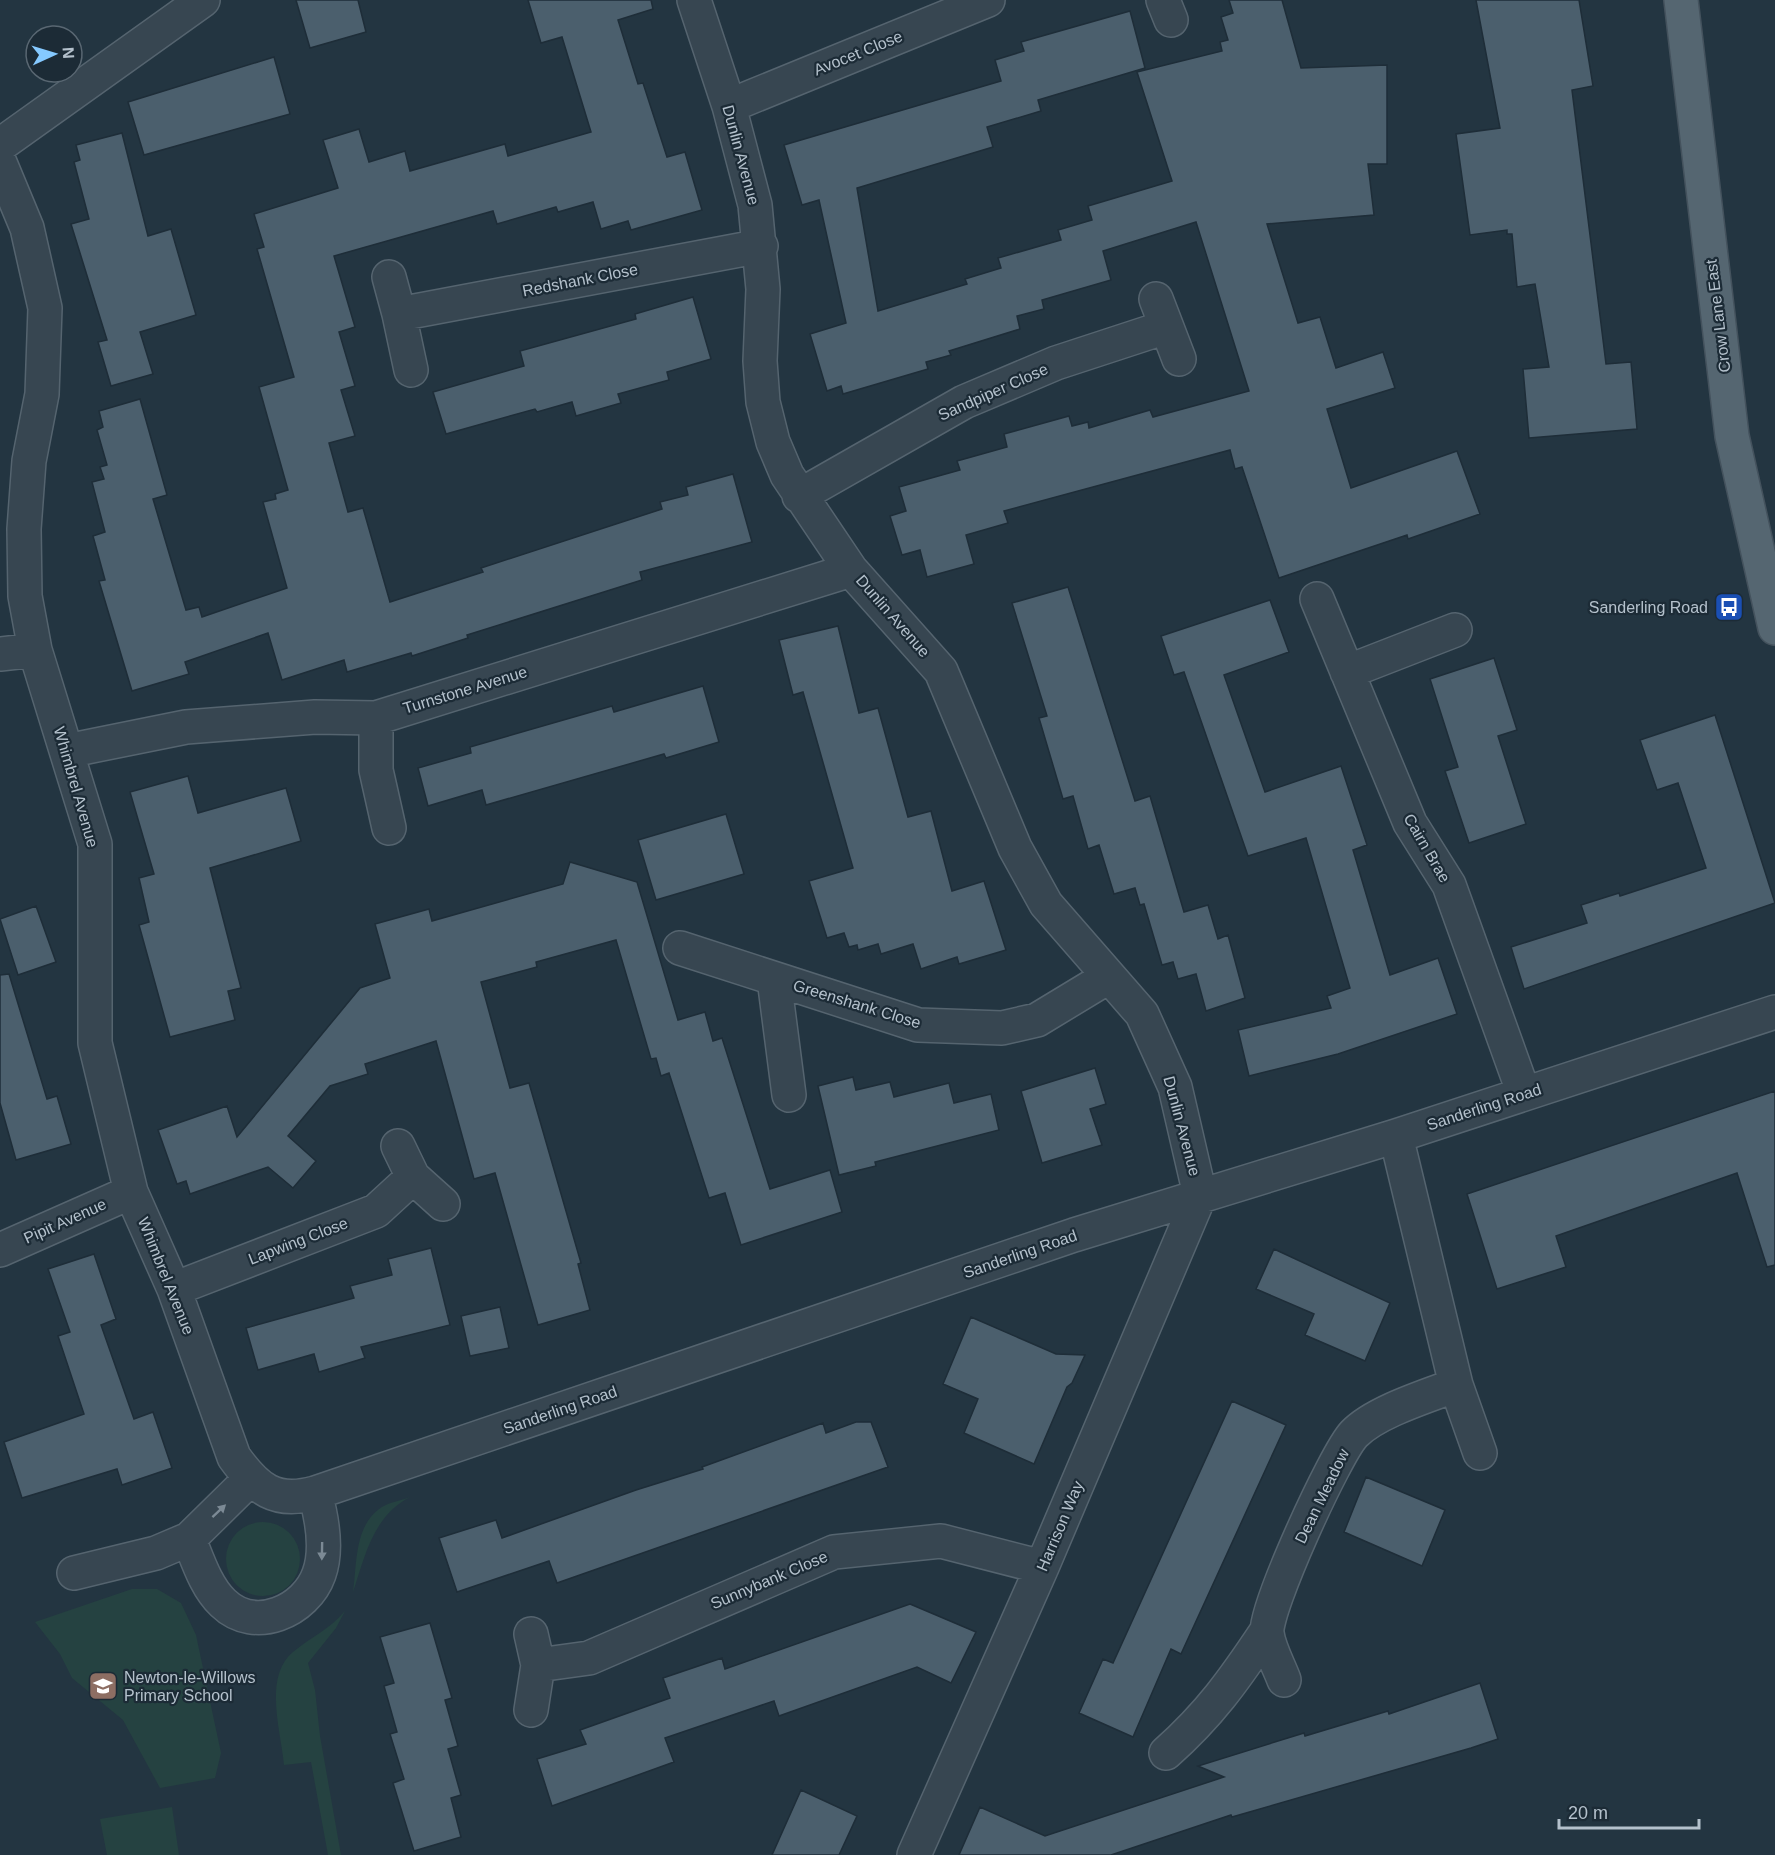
<svg xmlns="http://www.w3.org/2000/svg" width="1775" height="1855" font-family="Helvetica,sans-serif">
<rect width="100%" height="100%" fill="#233541"/>
<path fill="#254241" d="M 410,1497 C 373,1516 365,1556 353,1592 C 357,1565 354,1528 379,1509 C 386,1503 400,1501 410,1497 Z
M226 1559a37 37 0 1 1 74 0a37 37 0 1 1-74 0Z
M 132,1589 L 157,1589 L 181,1603 L 196,1635 L 221,1753 L 215,1778 L 160,1788 L 123,1720 L 72,1678 L 60,1654 L 35,1622 Z
M 345,1611 L 336,1628 L 308,1663 L 315,1690 L 320,1736 L 341,1855 L 328,1855 L 311,1762 L 284,1765 C 281,1731 263,1677 293,1652 C 311,1637 330,1629 345,1611 Z
M 172,1807 L 179,1855 L 107,1855 L 100,1819 Z"/>
<path fill="#4b5f6d" stroke="#1e2d38" stroke-width="1.5" d="M 296,0 L 358,0 L 366,32 L 310,48 Z
M 528,0 L 651,0 L 653,9 L 618,20 L 638,84 L 643,83 L 667,157 L 685,152 L 702,210 L 631,230 L 628,221 L 601,229 L 593,202 L 558,212 L 556,207 L 497,224 L 493,211 L 334,256 L 355,327 L 339,332 L 355,386 L 341,390 L 355,436 L 329,443 L 348,512 L 363,508 L 390,602 L 483,572 L 481,568 L 662,509 L 660,502 L 688,495 L 686,487 L 733,474 L 752,542 L 640,572 L 642,580 L 467,635 L 468,638 L 412,656 L 411,653 L 347,672 L 344,660 L 282,680 L 268,633 L 185,662 L 189,674 L 132,691 L 99,581 L 105,580 L 93,536 L 105,532 L 92,482 L 104,479 L 100,467 L 107,465 L 97,430 L 103,427 L 99,411 L 140,399 L 167,495 L 153,499 L 186,610 L 199,607 L 202,617 L 287,588 L 263,502 L 276,499 L 275,494 L 288,490 L 259,387 L 294,377 L 257,249 L 264,247 L 254,214 L 338,188 L 323,140 L 359,129 L 369,162 L 405,151 L 410,171 L 505,144 L 508,156 L 591,132 L 562,37 L 541,43 Z
M 1229,0 L 1282,0 L 1301,68 L 1387,65 L 1387,164 L 1368,164 L 1374,215 L 1267,224 L 1298,323 L 1320,317 L 1336,368 L 1383,352 L 1395,388 L 1327,409 L 1351,488 L 1457,451 L 1480,514 L 1408,539 L 1407,535 L 1279,578 L 1242,467 L 1235,469 L 1230,450 L 1004,511 L 1008,523 L 966,535 L 974,564 L 927,577 L 920,550 L 902,555 L 890,516 L 906,511 L 899,487 L 960,470 L 957,461 L 1007,447 L 1004,434 L 1069,416 L 1072,426 L 1088,422 L 1089,428 L 1150,410 L 1153,417 L 1249,391 L 1196,222 L 1103,251 L 1111,280 L 1042,300 L 1044,309 L 1017,316 L 1020,329 L 949,351 L 951,355 L 926,362 L 928,369 L 843,394 L 841,386 L 827,391 L 810,334 L 846,323 L 819,200 L 802,205 L 784,145 L 1001,81 L 995,60 L 1024,51 L 1021,42 L 1130,11 L 1145,68 L 1038,100 L 1041,111 L 987,127 L 993,147 L 857,188 L 878,311 L 967,284 L 965,279 L 1001,268 L 998,258 L 1061,240 L 1058,230 L 1092,220 L 1088,206 L 1172,181 L 1137,72 L 1222,51 L 1220,42 L 1228,40 L 1221,17 L 1233,13 Z
M 1476,0 L 1579,0 L 1593,86 L 1572,90 L 1606,364 L 1631,362 L 1637,429 L 1529,438 L 1523,369 L 1549,367 L 1535,284 L 1517,287 L 1512,234 L 1507,234 L 1507,230 L 1470,235 L 1456,134 L 1500,128 Z
M 274,57 L 290,114 L 144,155 L 128,102 Z
M 122,133 L 148,236 L 171,229 L 196,315 L 140,332 L 153,374 L 111,386 L 98,342 L 107,340 L 71,224 L 89,219 L 74,162 L 80,160 L 76,145 Z
M 693,297 L 711,359 L 667,372 L 669,380 L 618,394 L 621,403 L 576,416 L 572,402 L 537,412 L 535,409 L 446,434 L 433,392 L 524,366 L 520,351 L 636,319 L 635,314 Z
M 1068,587 L 1135,801 L 1150,796 L 1184,912 L 1208,905 L 1218,939 L 1228,935 L 1245,998 L 1206,1011 L 1196,974 L 1178,979 L 1173,962 L 1162,965 L 1144,904 L 1140,905 L 1135,888 L 1114,894 L 1099,845 L 1088,849 L 1073,796 L 1063,799 L 1039,718 L 1047,716 L 1012,603 Z
M 1270,600 L 1289,652 L 1224,675 L 1265,792 L 1341,766 L 1367,845 L 1353,850 L 1390,975 L 1438,958 L 1457,1014 L 1338,1054 L 1249,1076 L 1238,1030 L 1331,1008 L 1327,996 L 1350,988 L 1306,838 L 1248,856 L 1184,672 L 1174,675 L 1161,636 Z
M 838,626 L 859,713 L 878,708 L 908,817 L 931,811 L 952,891 L 984,881 L 1006,950 L 959,964 L 957,957 L 921,969 L 913,944 L 881,954 L 878,944 L 858,950 L 857,945 L 849,947 L 844,933 L 827,938 L 809,881 L 853,868 L 803,692 L 793,695 L 779,640 Z
M 1494,658 L 1517,730 L 1498,736 L 1526,824 L 1469,843 L 1445,771 L 1458,767 L 1430,679 Z
M 703,686 L 719,742 L 666,758 L 664,754 L 486,805 L 482,790 L 428,806 L 418,768 L 471,753 L 470,747 L 612,706 L 614,712 Z
M 1715,715 L 1775,903 L 1524,989 L 1511,947 L 1587,923 L 1581,905 L 1619,893 L 1620,896 L 1706,868 L 1678,783 L 1657,790 L 1640,740 Z
M 188,776 L 198,813 L 286,788 L 301,841 L 210,868 L 241,988 L 228,991 L 235,1020 L 170,1037 L 139,925 L 149,922 L 139,878 L 154,874 L 130,792 Z
M 726,814 L 744,874 L 656,900 L 638,840 Z
M 570,862 L 637,882 L 678,1020 L 705,1012 L 713,1041 L 722,1038 L 770,1189 L 830,1170 L 842,1212 L 741,1245 L 725,1193 L 709,1198 L 669,1073 L 661,1076 L 656,1058 L 651,1059 L 616,940 L 536,962 L 537,967 L 481,982 L 510,1088 L 529,1083 L 581,1263 L 578,1264 L 590,1310 L 538,1325 L 495,1173 L 474,1179 L 436,1041 L 365,1064 L 368,1074 L 330,1086 L 288,1136 L 316,1161 L 293,1188 L 268,1167 L 190,1194 L 186,1181 L 177,1184 L 158,1130 L 227,1106 L 237,1137 L 360,988 L 390,978 L 375,924 L 429,909 L 432,921 L 563,884 Z
M 36,906 L 56,962 L 18,975 L 0,919 Z
M 9,974 L 47,1099 L 57,1096 L 71,1144 L 16,1160 L 0,1103 L 0,975 Z
M 1095,1068 L 1106,1104 L 1090,1109 L 1102,1145 L 1042,1163 L 1021,1091 Z
M 853,1077 L 856,1090 L 890,1082 L 894,1097 L 949,1083 L 954,1103 L 991,1094 L 999,1130 L 875,1162 L 876,1166 L 839,1175 L 818,1086 Z
M 1775,1091 L 1775,1265 L 1767,1267 L 1737,1173 L 1556,1236 L 1566,1267 L 1497,1289 L 1467,1194 Z
M 431,1248 L 450,1325 L 361,1347 L 365,1358 L 319,1372 L 314,1354 L 258,1370 L 246,1328 L 354,1298 L 350,1286 L 392,1275 L 388,1259 Z
M 1274,1249 L 1390,1303 L 1365,1361 L 1305,1335 L 1314,1314 L 1256,1289 Z
M 94,1254 L 116,1319 L 101,1325 L 134,1419 L 153,1412 L 172,1468 L 122,1485 L 117,1469 L 22,1498 L 4,1442 L 84,1414 L 58,1336 L 70,1332 L 48,1269 Z
M 500,1307 L 509,1348 L 470,1356 L 461,1316 Z
M 971,1317 L 1056,1354 L 1085,1355 L 1072,1383 L 1067,1387 L 1034,1464 L 964,1433 L 978,1399 L 943,1384 Z
M 1232,1401 L 1286,1425 L 1181,1654 L 1171,1649 L 1133,1737 L 1079,1713 L 1103,1659 L 1113,1663 Z
M 856,1422 L 871,1422 L 888,1467 L 557,1583 L 549,1561 L 457,1592 L 439,1538 L 496,1520 L 502,1538 L 636,1490 L 703,1469 L 702,1467 L 823,1423 L 826,1433 Z
M 1366,1477 L 1445,1510 L 1422,1566 L 1344,1532 Z
M 910,1604 L 976,1632 L 951,1683 L 917,1667 L 779,1716 L 774,1701 L 665,1738 L 674,1762 L 552,1806 L 537,1759 L 586,1744 L 580,1730 L 670,1698 L 663,1678 L 722,1658 L 725,1669 Z
M 430,1623 L 452,1698 L 445,1700 L 458,1746 L 448,1749 L 461,1795 L 451,1798 L 461,1837 L 414,1851 L 393,1783 L 404,1779 L 390,1734 L 397,1732 L 384,1686 L 394,1683 L 380,1637 Z
M 1480,1683 L 1498,1739 L 1471,1748 L 1232,1817 L 1231,1815 L 1111,1855 L 959,1855 L 980,1807 L 1045,1836 L 1224,1777 L 1198,1766 L 1304,1733 L 1305,1736 L 1388,1711 L 1389,1714 Z
M 801,1790 L 857,1816 L 839,1855 L 772,1855 Z"/>
<g fill="none" stroke-linecap="round" stroke-linejoin="round">
<g stroke="#55646f" stroke-width="36">
<path id="minor" d="M 694,0 L 729,106 L 755,205 L 763,289 L 760,361 L 763,402 L 773,442 L 787,475 L 851,570 L 941,671 L 1015,848 L 1046,904 L 1142,1014 L 1175,1087 L 1200,1195 L 1042,1567 L 914,1855
M 1163,0 L 1171,20
M 729,106 L 988,0
M 0,145 L 203,0
M 0,163 L 27,228 L 45,308 L 42,394 L 29,461 L 24,529 L 25,596 L 35,650 L 95,844 L 95,1043 L 131,1192 L 174,1289 L 234,1457 C 257,1489 275,1504 315,1493 L 1074,1235 L 1396,1136 L 1775,1012
M 389,277 L 399,314 L 761,246
M 1156,299 L 1179,359
M 399,314 L 411,370
M 799,496 L 964,402 L 1056,363 L 1166,327
M 1317,599 L 1410,823 L 1449,885 L 1524,1094
M 0,654 L 35,650
M 1347,672 L 1455,630
M 376,718 L 376,770 L 389,828
M 67,751 L 186,727 L 315,717 L 376,718 L 851,570
M 680,948 L 918,1025 L 1002,1028 L 1037,1020 L 1108,977
M 774,979 L 789,1095
M 1396,1136 L 1456,1385 L 1480,1453
M 398,1146 L 413,1177 L 443,1204
M 0,1250 L 131,1192
M 174,1289 L 376,1211 L 413,1177
M 250,1479 L 189,1539 C 198,1561 206,1587 223,1603 C 255,1634 306,1611 319,1574 C 328,1549 322,1518 315,1493
M 74,1573 L 156,1553 L 189,1539
M 531,1634 L 538,1665 L 589,1658 L 834,1552 L 941,1541 L 1042,1567
M 1284,1680 C 1279,1666 1269,1649 1267,1633 C 1264,1610 1335,1454 1354,1434 C 1375,1412 1427,1396 1456,1385
M 531,1710 L 538,1665
M 1166,1753 C 1209,1715 1234,1680 1266,1632"/>
</g>
<g stroke="#44525d" stroke-width="36">
<path id="major" d="M 1681,0 L 1732,436 L 1775,628"/>
</g>
<use href="#minor" stroke="#374651" stroke-width="33"/>
<use href="#major" stroke="#556671" stroke-width="33"/>
</g>
<defs><path id="oneway-solid" d="M-6-.8H1V-3.2L6.5 0L1 3.2V.8H-6Z" transform="scale(1.5)"/></defs>
<g fill="#7c8a95">
<use href="#oneway-solid" transform="translate(219 1511) rotate(-43)"/>
<use href="#oneway-solid" transform="translate(322 1551) rotate(91)"/>
</g>
<defs>
<g id="bus-square" transform="scale(1.5)"><rect x="-9" y="-9" width="18" height="18" rx="4" fill="#1a4fb4" stroke="#1c2b36"/><path d="M-5-6H5V4H4V6H2V4H-2V6H-4V4H-5ZM-3.5-4V0h7V-4ZM-3.5 1.2v1.5H-2V1.2ZM2 1.2v1.5H3.5V1.2Z" fill="#fff"/></g>
<g id="school-square" transform="scale(1.5)"><rect x="-9" y="-9" width="18" height="18" rx="4" fill="#8d6e63" stroke="#1c2b36"/><path d="M0-5L7-2L0 1L-7-2ZM-4 1L0 2.5L4 1V4Q0 6-4 4Z" fill="#fff"/></g>
</defs>
<g fill-rule="evenodd">
<use href="#bus-square" x="1729" y="607"/>
<use href="#school-square" x="103" y="1686"/>
</g>
<g text-anchor="middle" dominant-baseline="central" stroke-width="4.5" stroke-linejoin="round" paint-order="stroke">
<g font-size="16" fill="#b4c1cc" stroke="#1c2b36">
<text transform="translate(858 53) rotate(-22)">Avocet Close</text>
<text transform="translate(741 155) rotate(75)">Dunlin Avenue</text>
<text transform="translate(580 280) rotate(-11)">Redshank Close</text>
<text transform="translate(1718 316) rotate(-97)">Crow Lane East</text>
<text transform="translate(993 392) rotate(-24)">Sandpiper Close</text>
<text transform="translate(893 616) rotate(49)">Dunlin Avenue</text>
<text transform="translate(465 690) rotate(-17)">Turnstone Avenue</text>
<text transform="translate(76 787) rotate(74)">Whimbrel Avenue</text>
<text transform="translate(1427 848) rotate(60)">Cairn Brae</text>
<text transform="translate(857 1004) rotate(17)">Greenshank Close</text>
<text transform="translate(1484 1107) rotate(-18)">Sanderling Road</text>
<text transform="translate(1182 1126) rotate(75)">Dunlin Avenue</text>
<text transform="translate(65 1221) rotate(-24)">Pipit Avenue</text>
<text transform="translate(298 1241) rotate(-21)">Lapwing Close</text>
<text transform="translate(1020 1254) rotate(-19)">Sanderling Road</text>
<text transform="translate(166 1276) rotate(68)">Whimbrel Avenue</text>
<text transform="translate(560 1410) rotate(-19)">Sanderling Road</text>
<text transform="translate(1322 1496) rotate(-64)">Dean Meadow</text>
<text transform="translate(1060 1526) rotate(-67)">Harrison Way</text>
<text transform="translate(769 1580) rotate(-23)">Sunnybank Close</text>
</g>
<g font-size="16" fill="#b4c1cc" stroke="#1c2b36" text-anchor="end">
<text x="1708" y="607">Sanderling Road</text>
<text x="124" y="1677" text-anchor="start">Newton-le-Willows<tspan x="124" dy="18">Primary School</tspan></text>
</g>
</g>
<g transform="translate(54 54) rotate(86)"><circle r="28" fill="#1c2b36" stroke="#596772" stroke-width="1.5"/>
<path d="M0-4.5L10 22L0 15L-10 22Z" fill="#85c9ff"/>
<text y="-9" font-size="16" font-weight="bold" text-anchor="middle" fill="#b4c1cc">N</text>
</g>
<path d="M1559 1819v9h140v-9" fill="none" stroke="#b4c1cc" stroke-width="3"/>
<text x="1568" y="1819" font-size="18" fill="#b4c1cc" stroke="#1c2b36" stroke-width="4.5" paint-order="stroke">20 m</text>
</svg>
